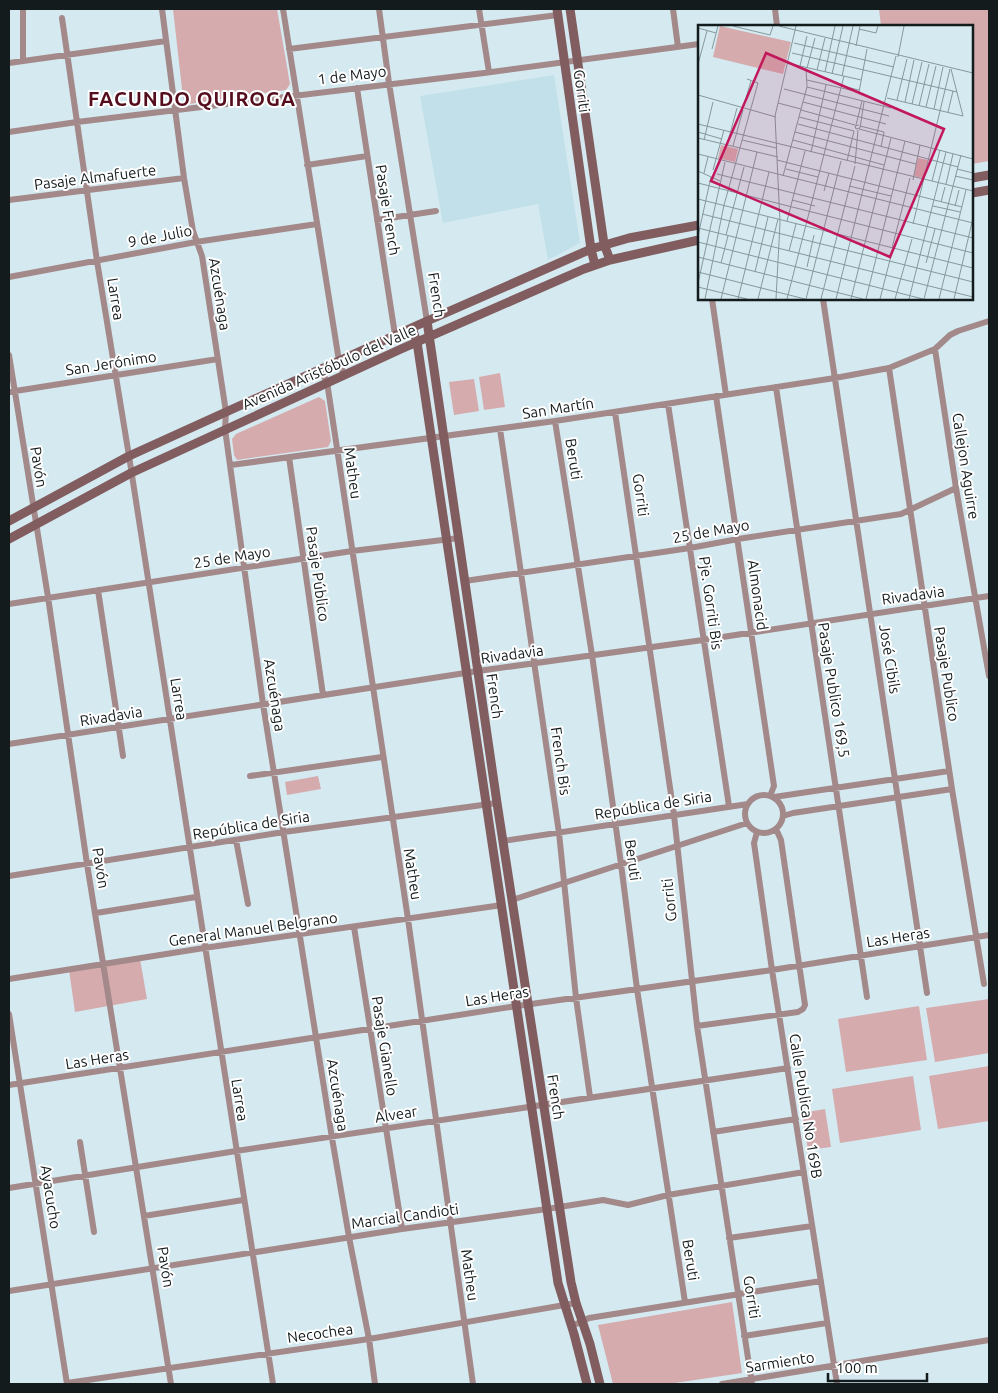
<svg xmlns="http://www.w3.org/2000/svg" width="998" height="1393" font-family="Ubuntu,sans-serif">
<rect width="100%" height="100%" fill="#d4eaf0"/>
<path fill="#c1e0e9" d="M 554,75 L 580,243 L 548,260 L 538,204 L 443,223 L 420,96 Z"/>
<path fill="#d5abae" d="M 173,9 L 277,9 L 290,84 L 286,90 L 189,104 L 183,98 Z
M 879,9 L 989,9 L 989,161 L 972,164 L 972,26 L 881,26 Z
M 500,373 L 505,407 L 484,410 L 479,377 Z
M 474,379 L 479,411 L 454,415 L 449,382 Z
M 319,397 L 325,401 L 331,441 L 328,447 L 237,460 L 234,455 L 232,439 L 236,434 Z
M 318,776 L 321,789 L 287,795 L 285,782 Z
M 140,959 L 147,999 L 75,1012 L 69,970 Z
M 989,999 L 989,1053 L 935,1062 L 926,1008 Z
M 919,1006 L 927,1060 L 846,1072 L 838,1019 Z
M 989,1066 L 989,1121 L 938,1129 L 929,1076 Z
M 913,1076 L 921,1130 L 840,1143 L 832,1089 Z
M 825,1109 L 831,1147 L 808,1150 L 802,1113 Z
M 732,1302 L 742,1373 L 668,1384 L 613,1384 L 598,1325 Z"/>
<g fill="none" stroke-linecap="round" stroke-linejoin="round">
<path stroke="#a3898a" stroke-width="6" d="M 23,9 L 23,61
M 162,9 L 184,178 L 193,231 L 202,256 L 226,412 L 225,429 L 263,704 L 332,1138 L 349,1237 L 369,1339 L 375,1384
M 283,9 L 339,361 L 344,375
M 379,9 L 389,83 L 427,321
M 479,9 L 489,72
M 673,9 L 678,47
M 775,9 L 777,26
M 62,18 L 97,261 L 129,456 L 273,1384
M 289,49 L 558,15
M 9,63 L 166,41
M 357,88 L 395,335
M 9,132 L 77,122 L 484,73 L 699,44
M 307,165 L 367,156
M 9,200 L 184,178
M 377,220 L 436,211
M 9,277 L 196,242 L 317,224
M 712,299 L 726,395
M 823,299 L 927,993
M 935,349 L 956,488 L 989,676
M 9,355 L 48,597 L 87,864 L 171,1384
M 889,368 L 952,789 L 984,984
M 320,369 L 327,382 L 408,919 L 473,1384
M 776,387 L 867,997
M 9,392 L 218,359
M 716,396 L 774,786 L 770,796
M 668,404 L 729,806
M 615,412 L 674,815 L 697,1026 L 752,1384
M 555,421 L 592,655 L 621,864 L 637,989 L 685,1302
M 500,429 L 559,833 L 576,998 L 590,1097
M 289,457 L 323,695
M 231,465 L 555,421 L 835,378 L 889,368 L 935,349 L 950,335 L 958,331 L 989,321
M 465,581 L 690,548 L 738,539 L 901,514 L 956,488
M 98,590 L 123,756
M 9,604 L 352,551 L 459,538
M 9,744 L 478,671 L 703,640 L 989,596
M 250,776 L 382,757
M745 814a19 19 0 1 1 38 0a19 19 0 1 1-38 0Z
M 774,797 L 949,771
M 783,816 L 793,813 L 952,789
M 757,832 L 754,843 L 772,970 L 837,1384
M 236,840 L 248,904
M 503,841 L 748,804
M 9,876 L 284,832 L 497,803
M 512,900 L 747,823
M 96,913 L 196,897
M 354,927 L 402,1229
M 9,979 L 204,948 L 502,905
M 9,1014 L 67,1384
M 697,1026 L 798,1012 L 803,1009 L 805,1005 L 781,840 L 776,829
M 9,1085 L 517,1006 L 772,970 L 989,935
M 713,1132 L 796,1119
M 80,1142 L 94,1232
M 9,1188 L 236,1151 L 788,1068
M 144,1216 L 243,1200
M 729,1238 L 812,1226
M 9,1291 L 402,1229 L 547,1209 L 597,1201 L 603,1200 L 628,1205 L 668,1195 L 804,1172
M 572,1326 L 589,1318 L 821,1281
M 744,1336 L 827,1323
M 67,1383 L 369,1339 L 576,1303
M 722,1384 L 989,1340"/>
<path stroke="#825d60" stroke-width="9" d="M 557,9 L 591,249 L 595,265
M 570,9 L 604,244 L 610,260
M 972,178 L 989,175
M 972,193 L 989,190
M 427,321 L 497,803 L 571,1282 L 576,1303 L 590,1344 L 600,1384
M 412,328 L 417,342 L 558,1283 L 574,1334 L 587,1384
M 9,521 L 129,456 L 418,325 L 591,249 L 629,238 L 699,225
M 9,539 L 131,473 L 401,349 L 584,269 L 610,260 L 699,240"/>
</g>
<g text-anchor="middle" dominant-baseline="central" stroke-width="4" stroke-linejoin="round" paint-order="stroke">
<g font-size="15" fill="#131b1d" stroke="#fff">
<text transform="translate(352 75) rotate(-7)">1 de Mayo</text>
<text transform="translate(582 91) rotate(82)">Gorriti</text>
<text transform="translate(95 177) rotate(-7)">Pasaje Almafuerte</text>
<text transform="translate(388 210) rotate(81)">Pasaje French</text>
<text transform="translate(160 236) rotate(-11)">9 de Julio</text>
<text transform="translate(220 294) rotate(81)">Azcuénaga</text>
<text transform="translate(437 295) rotate(81)">French</text>
<text transform="translate(116 299) rotate(81)">Larrea</text>
<text transform="translate(111 363) rotate(-9)">San Jerónimo</text>
<text transform="translate(329 367) rotate(-24)">Avenida Aristóbulo del Valle</text>
<text transform="translate(558 408) rotate(-9)">San Martín</text>
<text transform="translate(574 459) rotate(81)">Beruti</text>
<text transform="translate(966 466) rotate(81)">Callejon Aguirre</text>
<text transform="translate(39 467) rotate(81)">Pavón</text>
<text transform="translate(353 473) rotate(82)">Matheu</text>
<text transform="translate(641 495) rotate(82)">Gorriti</text>
<text transform="translate(711 531) rotate(-10)">25 de Mayo</text>
<text transform="translate(232 557) rotate(-9)">25 de Mayo</text>
<text transform="translate(318 574) rotate(82)">Pasaje Público</text>
<text transform="translate(758 595) rotate(82)">Almonacid</text>
<text transform="translate(913 595) rotate(-8)">Rivadavia</text>
<text transform="translate(711 603) rotate(82)">Pje. Gorriti Bis</text>
<text transform="translate(512 654) rotate(-8)">Rivadavia</text>
<text transform="translate(890 659) rotate(81)">José Cibils</text>
<text transform="translate(947 674) rotate(81)">Pasaje Publico</text>
<text transform="translate(834 690) rotate(81)">Pasaje Publico 169,5</text>
<text transform="translate(275 695) rotate(81)">Azcuénaga</text>
<text transform="translate(495 696) rotate(82)">French</text>
<text transform="translate(179 699) rotate(81)">Larrea</text>
<text transform="translate(111 716) rotate(-9)">Rivadavia</text>
<text transform="translate(561 761) rotate(82)">French Bis</text>
<text transform="translate(653 805) rotate(-9)">República de Siria</text>
<text transform="translate(251 825) rotate(-9)">República de Siria</text>
<text transform="translate(633 860) rotate(82)">Beruti</text>
<text transform="translate(101 868) rotate(81)">Pavón</text>
<text transform="translate(413 874) rotate(81)">Matheu</text>
<text transform="translate(669 900) rotate(-96)">Gorriti</text>
<text transform="translate(253 929) rotate(-8)">General Manuel Belgrano</text>
<text transform="translate(898 937) rotate(-9)">Las Heras</text>
<text transform="translate(497 996) rotate(-9)">Las Heras</text>
<text transform="translate(385 1046) rotate(81)">Pasaje Gianello</text>
<text transform="translate(97 1059) rotate(-9)">Las Heras</text>
<text transform="translate(338 1095) rotate(81)">Azcuénaga</text>
<text transform="translate(556 1097) rotate(81)">French</text>
<text transform="translate(240 1100) rotate(81)">Larrea</text>
<text transform="translate(806 1106) rotate(81)">Calle Publica No 169B</text>
<text transform="translate(396 1114) rotate(-9)">Alvear</text>
<text transform="translate(51 1197) rotate(81)">Ayacucho</text>
<text transform="translate(405 1216) rotate(-8)">Marcial Candioti</text>
<text transform="translate(691 1260) rotate(81)">Beruti</text>
<text transform="translate(166 1267) rotate(81)">Pavón</text>
<text transform="translate(470 1275) rotate(82)">Matheu</text>
<text transform="translate(752 1297) rotate(81)">Gorriti</text>
<text transform="translate(320 1333) rotate(-8)">Necochea</text>
<text transform="translate(780 1362) rotate(-9)">Sarmiento</text>
</g>
<g font-size="20" font-weight="bold" letter-spacing="1" fill="#540e1d" stroke="#fff">
<text x="192" y="98">FACUNDO QUIROGA</text>
</g>
</g>
<g transform="translate(698 25)">
<rect width="275" height="275" fill="#d4eaf0"/>
<path d="M 22,1 L 93,17 L 85,49 L 15,32 ZM 23,120 L 40,124 L 37,137 L 20,133 ZM 220,133 L 230,135 L 225,153 L 216,151 Z" fill="#d5abae"/>
<path fill="none" stroke="#87979c" stroke-width="1" d="M 35,1 L 72,10 L 75,1M 81,1 L 275,48M 0,3 L 18,8M 161,4 L 178,8 L 180,1M 96,18 L 196,42M 158,21 L 162,1M 14,24 L 20,1M 94,28 L 259,67M 200,32 L 206,1M 89,38 L 163,55M 0,39 L 9,6M 102,41 L 109,11M 109,43 L 117,13M 119,45 L 127,13M 127,47 L 137,1M 134,49 L 145,1M 144,51 L 155,1M 109,55 L 161,67 L 169,24M 144,61 L 161,65M 109,62 L 193,83M 86,64 L 191,91M 0,70 L 78,92M 189,73 L 265,91 L 253,44M 199,75 L 209,34M 105,77 L 188,99M 207,77 L 216,35M 80,78 L 103,84M 214,79 L 224,37M 221,81 L 231,39M 228,82 L 238,41M 45,83 L 53,56M 236,84 L 245,42M 103,85 L 157,100M 250,87 L 255,66M 101,92 L 156,106M 0,99 L 78,118M 100,99 L 260,142M 158,100 L 164,76M 161,100 L 157,101 L 158,104 L 162,103 L 166,77M 162,101 L 186,107 L 183,122M 161,104 L 275,134M 0,107 L 24,114M 97,107 L 218,139M 0,113 L 80,132M 6,115 L 15,77M 44,115 L 78,123M 95,115 L 186,140M 78,118 L 275,166M 29,120 L 39,83M 35,121 L 45,85M 113,127 L 128,60M 0,129 L 275,198M 79,135 L 264,182M 149,136 L 156,106M 157,139 L 160,105M 88,144 L 120,152M 259,144 L 275,148M 15,145 L 26,105M 0,146 L 22,156M 6,148 L 10,132M 19,149 L 275,213M 85,151 L 109,62 L 108,43M 257,151 L 275,155M 215,155 L 222,120M 234,156 L 242,125M 0,158 L 275,228M 248,159 L 255,129M 151,161 L 193,171M 126,166 L 131,148M 0,174 L 275,243M 94,175 L 117,181M 243,177 L 247,162M 235,181 L 262,187M 257,181 L 261,165M 4,189 L 275,257M 89,196 L 107,126M 215,199 L 252,44M 0,203 L 275,272M 28,210 L 46,142M 0,211 L 13,152M 0,217 L 225,274M 194,223 L 212,153M 91,226 L 98,199M 0,232 L 165,274M 23,238 L 30,211M 228,238 L 237,204M 109,242 L 116,210M 0,247 L 107,274M 57,247 L 70,192M 0,258 L 27,137M 0,262 L 49,274M 7,274 L 26,180 L 60,58 L 49,54M 23,274 L 59,127M 40,274 L 71,147M 60,274 L 80,194M 78,274 L 82,198 L 77,91 L 98,1M 89,274 L 146,51M 108,274 L 143,136M 123,274 L 157,141M 138,274 L 198,31M 153,274 L 193,113M 168,274 L 207,116M 182,274 L 195,223M 197,274 L 214,214M 211,274 L 248,127M 226,274 L 263,130M 241,274 L 268,165M 256,274 L 275,193"/>
<path fill="#c2185b" fill-opacity="0.15" stroke="#c2185b" stroke-width="2.5" d="M 68,28 L 246,104 L 192,232 L 13,156 Z"/>
<rect width="275" height="275" fill="none" stroke="#131b1d" stroke-width="2.5"/>
</g>
<rect width="998" height="1393" fill="none" stroke="#131b1d" stroke-width="20"/>
<path d="M828 1373v8h99v-8" fill="none" stroke="#131b1d" stroke-width="2.5"/>
<text x="836" y="1373" font-size="15" fill="#131b1d" stroke="#ffffff" stroke-width="4" paint-order="stroke">100 m</text>
</svg>
